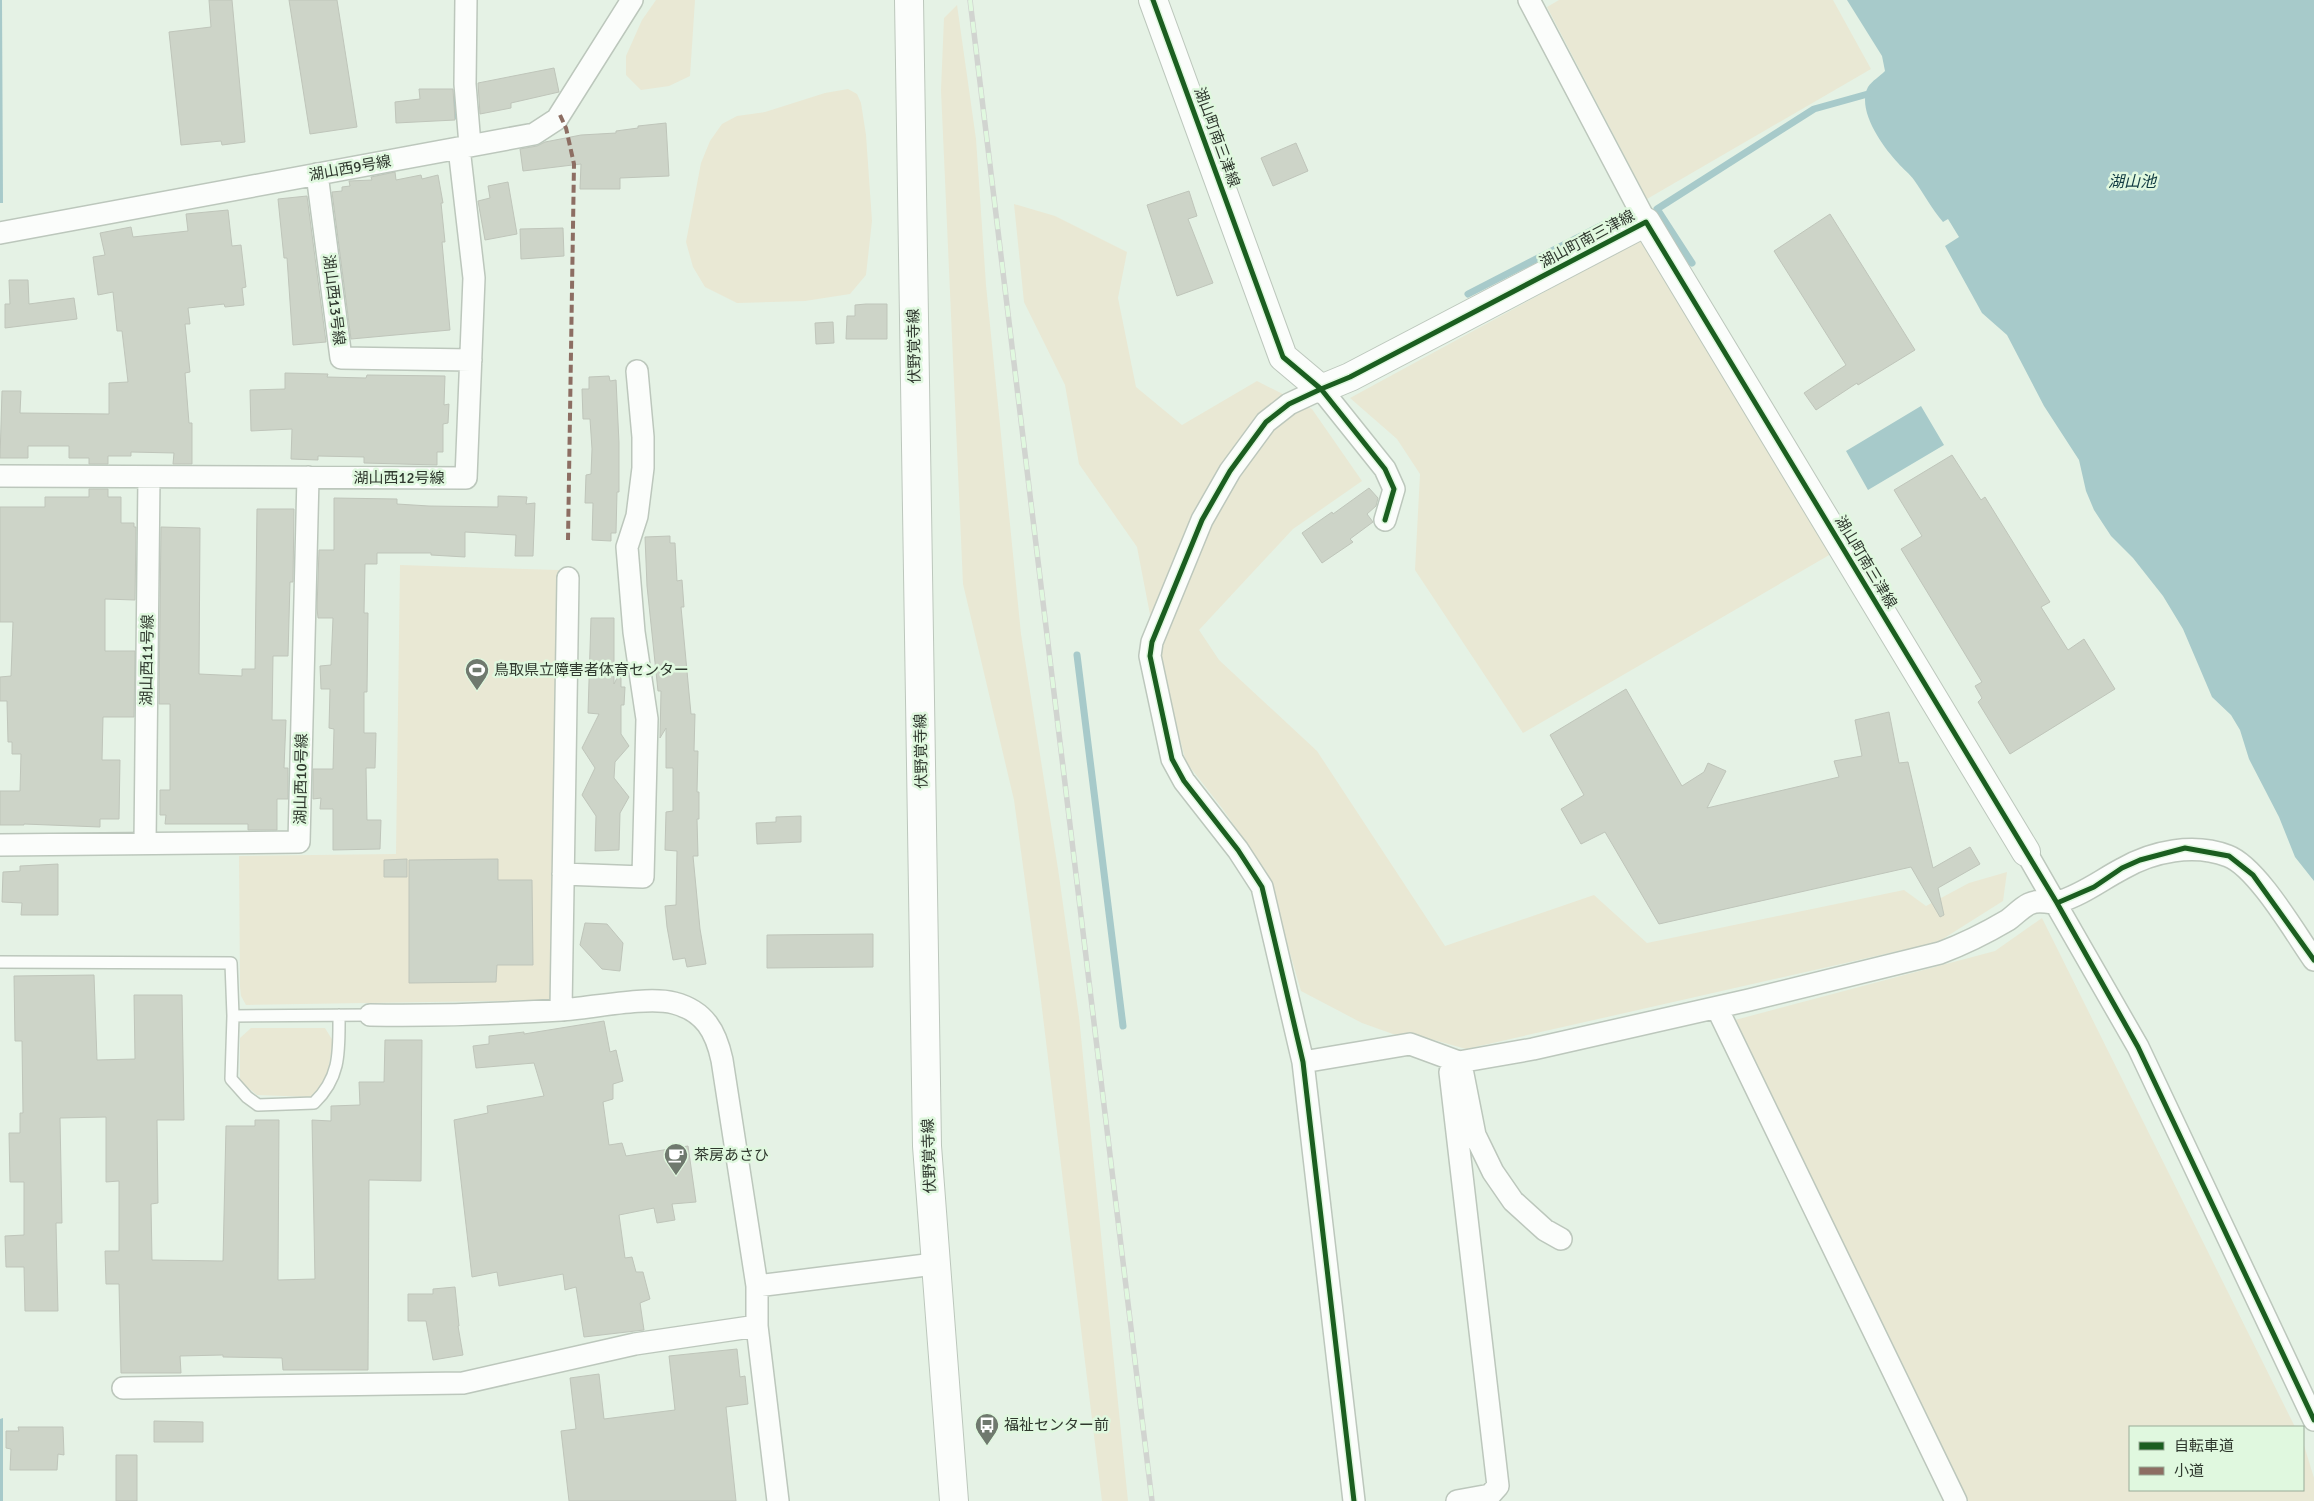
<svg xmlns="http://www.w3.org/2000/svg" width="2314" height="1501" font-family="Signika,'Noto Sans JP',sans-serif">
<rect width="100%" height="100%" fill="#e5f2e5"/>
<path fill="#e9e8d4" d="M 656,0 L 695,0 L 690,76 L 669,86 L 641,90 L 626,75 L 626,56 L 642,20 Z
M 1559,0 L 1833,0 L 1871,69 L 1647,199 L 1547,7 Z
M 957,5 L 976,139 L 986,285 L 1021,634 L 1058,869 L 1079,1017 L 1128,1501 L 1102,1501 L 1039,984 L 1014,800 L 963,584 L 941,90 L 944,18 Z
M 848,89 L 857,94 L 861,103 L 866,135 L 872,221 L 866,275 L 850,294 L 805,301 L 737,303 L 705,287 L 693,267 L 686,242 L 701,163 L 710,141 L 722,124 L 737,116 L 765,112 L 825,93 Z
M 1014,204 L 1055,216 L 1127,252 L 1118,298 L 1136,387 L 1182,425 L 1257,381 L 1312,409 L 1362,481 L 1293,529 L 1199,630 L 1219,660 L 1317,751 L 1445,946 L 1594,895 L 1647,943 L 1904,890 L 1926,906 L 1969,883 L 2007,872 L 2003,901 L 1938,942 L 1466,1049 L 1420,1036 L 1393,1034 L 1362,1023 L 1301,991 L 1266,871 L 1222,808 L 1186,762 L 1158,656 L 1137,547 L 1079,464 L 1065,385 L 1024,302 Z
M 1642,239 L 1831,554 L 1523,733 L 1415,570 L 1420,474 L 1397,439 L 1350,398 Z
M 400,565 L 559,570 L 551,1000 L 246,1005 L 241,996 L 240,987 L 239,856 L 396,854 Z
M 2042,918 L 2295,1427 L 2130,1427 L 2130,1490 L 2303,1490 L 2303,1442 L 2314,1478 L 2314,1501 L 1968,1501 L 1735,1020 L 1995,951 Z
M 251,1028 L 325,1028 L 333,1041 L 327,1077 L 311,1097 L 257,1095 L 240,1081 L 240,1038 Z"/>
<path fill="#a7caca" d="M 0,0 L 2,0 L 3,203 L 0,203 Z
M 1847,0 L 2314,0 L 2314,881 L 2295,857 L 2279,817 L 2249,759 L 2240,730 L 2231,715 L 2212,697 L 2183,629 L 2163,596 L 2133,558 L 2111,536 L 2094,510 L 2086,491 L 2079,460 L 2044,406 L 2007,335 L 1982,313 L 1945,246 L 1959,237 L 1948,219 L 1943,222 C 1931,208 1924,194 1914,180 C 1910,174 1903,169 1898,163 C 1883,147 1856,110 1868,87 C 1872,81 1880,76 1885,71 L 1882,56 Z
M 1921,406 L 1944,445 L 1868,490 L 1846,451 Z
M 3,1418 L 3,1501 L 0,1501 L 0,1419 Z"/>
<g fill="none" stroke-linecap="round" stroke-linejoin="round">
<path stroke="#a7caca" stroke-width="7" d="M 456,99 L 457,116
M 1692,263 L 1657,209 L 1814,109 L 1875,92
M 1468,294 L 1610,221
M 1077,655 L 1123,1026"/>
</g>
<path fill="#cdd4c8" stroke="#bfc5ba" d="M 209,0 L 232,0 L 245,142 L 222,145 L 221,141 L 181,145 L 169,32 L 211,27 Z
M 289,0 L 337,0 L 357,127 L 310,134 Z
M 554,68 L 559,92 L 511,103 L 511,108 L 480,114 L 478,83 Z
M 419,89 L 453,89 L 455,120 L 396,123 L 395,102 L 420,99 Z
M 666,123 L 669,176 L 620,178 L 620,189 L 580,189 L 581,164 L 523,171 L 520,149 L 537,146 L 545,142 L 581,135 L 616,133 L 616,131 L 638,128 L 638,126 Z
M 1296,143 L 1308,171 L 1273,186 L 1261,158 Z
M 395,172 L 396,180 L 421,175 L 422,179 L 438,175 L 443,203 L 441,203 L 445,242 L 442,242 L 450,330 L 351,339 L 332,192 L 342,191 L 342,187 L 350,186 L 349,181 L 372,180 L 371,177 Z
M 508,182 L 517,234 L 485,240 L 478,201 L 490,198 L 488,186 Z
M 1189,191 L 1197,216 L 1188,219 L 1213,283 L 1177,296 L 1147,205 Z
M 307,196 L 326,342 L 293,345 L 287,258 L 284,258 L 278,199 Z
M 228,210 L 232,246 L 241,245 L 246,287 L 242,288 L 244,305 L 225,307 L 224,304 L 188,308 L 190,324 L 185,324 L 190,372 L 185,373 L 189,423 L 192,423 L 192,464 L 173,464 L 174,453 L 131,452 L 131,456 L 108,456 L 108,464 L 89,464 L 89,458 L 69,458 L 69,446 L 28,446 L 28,458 L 0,458 L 2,391 L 21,391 L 20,413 L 109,414 L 109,383 L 128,382 L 122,331 L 117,331 L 113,292 L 98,295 L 93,257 L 105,255 L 100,233 L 131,227 L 133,237 L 188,231 L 186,214 Z
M 1830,214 L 1915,350 L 1858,385 L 1857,383 L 1816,410 L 1804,393 L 1846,365 L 1774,251 Z
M 563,228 L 564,256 L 521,259 L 520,229 Z
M 9,280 L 28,280 L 29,304 L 74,298 L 77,319 L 5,328 L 5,304 L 10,304 Z
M 866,304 L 887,304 L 887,339 L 846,339 L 847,316 L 855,316 L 855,305 Z
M 833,322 L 834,343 L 816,344 L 815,323 Z
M 285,373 L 328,374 L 327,377 L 366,378 L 367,375 L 445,376 L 444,405 L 449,404 L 448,423 L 443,424 L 443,452 L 437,452 L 437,465 L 364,463 L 364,457 L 318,456 L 318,460 L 291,459 L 292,429 L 251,431 L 250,390 L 285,389 Z
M 609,376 L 610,381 L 616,380 L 619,443 L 619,492 L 617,492 L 616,533 L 611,533 L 611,541 L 592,540 L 593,503 L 585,503 L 586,475 L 591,474 L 592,449 L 590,419 L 583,419 L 582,389 L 589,389 L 589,377 Z
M 1952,455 L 1981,500 L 1985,497 L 2050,602 L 2041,607 L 2068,650 L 2084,639 L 2115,689 L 2010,754 L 1978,702 L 1982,698 L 1975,686 L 1982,682 L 1901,549 L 1922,536 L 1894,490 Z
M 1369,488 L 1378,498 L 1376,506 L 1367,514 L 1373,522 L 1350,539 L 1353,542 L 1322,563 L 1302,533 L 1332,512 L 1333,514 Z
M 89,489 L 108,489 L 108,497 L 121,497 L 121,523 L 134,523 L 134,527 L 136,527 L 135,600 L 105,599 L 105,651 L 135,651 L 134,717 L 103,717 L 102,760 L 120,760 L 119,819 L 100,819 L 100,827 L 24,824 L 24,825 L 0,825 L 0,791 L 20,791 L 21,754 L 12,754 L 12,742 L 8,742 L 7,701 L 0,701 L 0,677 L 11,676 L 13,622 L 0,622 L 0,507 L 45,507 L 45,497 L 89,497 Z
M 498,496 L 527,497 L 526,504 L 535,503 L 533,556 L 515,556 L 516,535 L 465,532 L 465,557 L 431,555 L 431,553 L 377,553 L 377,564 L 365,564 L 364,613 L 368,613 L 367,692 L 364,692 L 364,733 L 376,733 L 375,768 L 366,768 L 367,820 L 381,820 L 380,849 L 333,850 L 333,809 L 320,809 L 321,798 L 313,799 L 313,769 L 333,769 L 334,729 L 329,728 L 330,689 L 321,689 L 320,666 L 331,665 L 333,618 L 318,618 L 317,608 L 319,550 L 334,550 L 334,498 L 397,499 L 397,504 L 429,506 L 498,507 Z
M 257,509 L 294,509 L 293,582 L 290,582 L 288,656 L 273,656 L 272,720 L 286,720 L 284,768 L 288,768 L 288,799 L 277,799 L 277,830 L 248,830 L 248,824 L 165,824 L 166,815 L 160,815 L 160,790 L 170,790 L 170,704 L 159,704 L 161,527 L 200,528 L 199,674 L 242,676 L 242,669 L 255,669 Z
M 670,536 L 670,543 L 675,543 L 677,581 L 682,580 L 684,607 L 681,607 L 691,714 L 695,714 L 694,751 L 698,751 L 697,792 L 699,792 L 699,819 L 697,819 L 698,856 L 693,856 L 700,929 L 706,964 L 687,967 L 685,958 L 673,960 L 667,927 L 665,906 L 676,905 L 677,851 L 665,850 L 666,812 L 673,811 L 673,768 L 666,768 L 666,728 L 660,738 L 661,691 L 658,691 L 647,586 L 645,537 Z
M 591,618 L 614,618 L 614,684 L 621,670 L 621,687 L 625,687 L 624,705 L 621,705 L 621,734 L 629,746 L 615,762 L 614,778 L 629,797 L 620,813 L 619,850 L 595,851 L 596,816 L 582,795 L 595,768 L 582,748 L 599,714 L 588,713 Z
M 1626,689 L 1682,786 L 1704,772 L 1708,763 L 1726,771 L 1707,808 L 1839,777 L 1834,761 L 1862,756 L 1855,720 L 1889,712 L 1899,763 L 1908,762 L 1933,868 L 1970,847 L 1980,864 L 1938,888 L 1944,915 L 1940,917 L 1911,867 L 1659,924 L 1605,832 L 1581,844 L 1561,809 L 1584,795 L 1550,735 Z
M 801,816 L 801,842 L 757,844 L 756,823 L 776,822 L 776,817 Z
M 407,859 L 407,877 L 384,877 L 384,860 Z
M 498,859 L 498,880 L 532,880 L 533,965 L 497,965 L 496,982 L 409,983 L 409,860 Z
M 58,864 L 58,915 L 21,915 L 22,903 L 2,902 L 3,872 L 20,871 L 20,866 Z
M 585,923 L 607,924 L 623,943 L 620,971 L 602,969 L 580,945 Z
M 873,934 L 873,967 L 767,968 L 767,935 Z
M 94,975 L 97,1060 L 135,1059 L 134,995 L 182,995 L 184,1120 L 157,1120 L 158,1203 L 151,1204 L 152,1260 L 223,1261 L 226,1126 L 255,1126 L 255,1120 L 279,1120 L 278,1280 L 315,1279 L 312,1120 L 331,1121 L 331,1106 L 360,1105 L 359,1082 L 384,1082 L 385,1040 L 422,1040 L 421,1181 L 369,1180 L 368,1370 L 283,1370 L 282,1358 L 223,1357 L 223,1355 L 180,1356 L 181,1373 L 121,1373 L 119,1284 L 106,1284 L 105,1251 L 119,1251 L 119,1181 L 106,1182 L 106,1117 L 60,1118 L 62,1223 L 56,1223 L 58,1311 L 25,1311 L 24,1267 L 6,1267 L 5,1236 L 24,1235 L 24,1182 L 10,1182 L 9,1133 L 20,1133 L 20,1113 L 23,1113 L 22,1041 L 15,1041 L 14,976 Z
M 604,1021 L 610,1052 L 616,1050 L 623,1081 L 613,1084 L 613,1099 L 603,1102 L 609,1145 L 622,1143 L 626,1156 L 688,1146 L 696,1202 L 672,1204 L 675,1220 L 657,1223 L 654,1208 L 619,1215 L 625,1258 L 632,1257 L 636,1272 L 643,1272 L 650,1299 L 640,1303 L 644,1330 L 584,1337 L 576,1287 L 565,1290 L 563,1274 L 499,1286 L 497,1272 L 472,1277 L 454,1120 L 488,1113 L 487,1106 L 544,1096 L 534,1063 L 476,1068 L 473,1046 L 489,1044 L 489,1036 L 524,1032 L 524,1034 Z
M 455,1287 L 459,1326 L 458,1326 L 463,1355 L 433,1360 L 426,1321 L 408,1321 L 408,1294 L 433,1294 L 433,1289 Z
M 737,1349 L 740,1377 L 745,1376 L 748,1404 L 726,1407 L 736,1501 L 569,1501 L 561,1431 L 576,1429 L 570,1378 L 599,1374 L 604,1419 L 675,1410 L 669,1356 Z
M 154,1421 L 203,1422 L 203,1442 L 154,1442 Z
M 18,1427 L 63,1427 L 64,1455 L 58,1454 L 57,1470 L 10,1470 L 11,1449 L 6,1448 L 6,1431 L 19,1431 Z
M 116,1455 L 137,1455 L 137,1501 L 116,1501 Z"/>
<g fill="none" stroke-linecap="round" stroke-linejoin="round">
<g stroke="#bcc7bc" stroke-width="14">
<path id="service" d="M 0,962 L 231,963 L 233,1016 L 370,1015
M 233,1016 L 231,1079 L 247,1097 L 258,1105 L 314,1103 C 341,1077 339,1051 339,1015"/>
</g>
<g stroke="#bcc7bc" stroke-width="24">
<path id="minor" d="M 466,0 L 465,84 L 470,145
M 1529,0 L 1646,222
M 317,174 L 341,358 L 471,360
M 0,233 L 534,134 L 557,119 L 632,0
M 0,476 L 466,478 L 474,278 L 459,148
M 145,843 L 149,477
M 0,845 L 299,842 L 308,477
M 2026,852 L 2138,1047 L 2314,1420
M 563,874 L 643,877 L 647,719 L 634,632 L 627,547 L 637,516 L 643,468 L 643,437 L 637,371
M 1717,1008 L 1956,1501
M 561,1010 L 568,578
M 370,1015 C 433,1016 497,1014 561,1010 C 591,1008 647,996 674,1003 C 705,1011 716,1032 722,1060 L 757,1286 L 757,1326 L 778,1501
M 1303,1062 L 1410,1044 L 1459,1062 L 1533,1049 L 1749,1000 L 1940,953 C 1964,944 1986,933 2008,920 C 2015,915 2021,908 2029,904 C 2041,898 2048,905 2058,902 C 2082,895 2101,880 2122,869 C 2153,851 2194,843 2228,856 C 2257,867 2295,933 2314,960
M 1462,1069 L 1475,1135 L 1493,1172 L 1513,1201 L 1545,1230 L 1561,1239
M 757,1286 L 934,1264
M 123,1388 L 463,1383 L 635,1344 L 757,1326
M 1354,1501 L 1303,1062 L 1262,887 L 1238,850 L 1184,781 L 1172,759 L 1150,656 L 1152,642 L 1202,520 L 1230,471 L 1266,422 L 1289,404 L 1321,389 L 1385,469 L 1394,489 L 1385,520
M 1457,1501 L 1490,1495 L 1498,1486 L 1450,1072 L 1459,1062"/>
</g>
<g stroke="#bcc7bc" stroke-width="30">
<path id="tertiary" d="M 1153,0 L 1283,357 L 1321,389 L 1350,377 L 1646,222 L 2026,852"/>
</g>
<g stroke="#bcc7bc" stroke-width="30">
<path id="secondary" d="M 909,0 L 927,1146 L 954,1501"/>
</g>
<use href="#service" stroke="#fbfdfb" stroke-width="11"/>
<use href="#minor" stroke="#fbfdfb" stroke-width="21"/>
<use href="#tertiary" stroke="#fbfdfb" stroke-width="28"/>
<use href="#secondary" stroke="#fbfdfb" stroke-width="28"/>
<g stroke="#d1d4d0" stroke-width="5.5">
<path id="rail" d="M 970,0 L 1152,1501"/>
</g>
<use href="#rail" stroke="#e0f8df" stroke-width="4" stroke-dasharray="11" stroke-linecap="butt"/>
<path stroke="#8d6e63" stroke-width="4" stroke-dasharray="8 4" stroke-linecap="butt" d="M 560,115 L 566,128 L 574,164 L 568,540"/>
<g stroke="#e0f8df" stroke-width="8">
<path id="cycleway" d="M 1153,0 L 1283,357 L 1321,389 L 1350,377 L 1646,222 L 2057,903 L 2138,1047 L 2314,1420
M 2057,903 L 2094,887 L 2122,868 L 2140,860 L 2185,848 L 2229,856 L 2253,875 L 2314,960
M 1354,1501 L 1303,1062 L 1262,887 L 1238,850 L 1184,781 L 1172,759 L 1150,656 L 1152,642 L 1202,520 L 1230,471 L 1266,422 L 1289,404 L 1321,389 L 1385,469 L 1394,489 L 1385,520"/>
</g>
<use href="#cycleway" stroke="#1b5e20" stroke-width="5"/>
</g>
<defs>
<g id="stadium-pin" transform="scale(1.25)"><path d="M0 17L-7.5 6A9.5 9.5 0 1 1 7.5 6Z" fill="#6f796e" stroke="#e0f8df"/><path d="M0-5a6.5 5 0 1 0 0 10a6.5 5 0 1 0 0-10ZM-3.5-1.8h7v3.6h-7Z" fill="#fff"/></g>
<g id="cafe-pin" transform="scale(1.25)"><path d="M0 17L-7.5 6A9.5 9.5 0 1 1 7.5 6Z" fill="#6f796e" stroke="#e0f8df"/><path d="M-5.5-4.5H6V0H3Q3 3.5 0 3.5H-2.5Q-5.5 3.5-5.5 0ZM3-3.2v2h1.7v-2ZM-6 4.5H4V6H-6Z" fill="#fff"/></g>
<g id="bus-pin" transform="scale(1.25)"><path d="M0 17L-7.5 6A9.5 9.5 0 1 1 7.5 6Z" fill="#6f796e" stroke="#e0f8df"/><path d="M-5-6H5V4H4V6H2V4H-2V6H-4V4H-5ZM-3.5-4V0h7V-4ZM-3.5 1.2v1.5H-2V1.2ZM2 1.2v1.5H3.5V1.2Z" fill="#fff"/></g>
</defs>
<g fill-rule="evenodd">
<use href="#stadium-pin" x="477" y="670"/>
<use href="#cafe-pin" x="676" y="1155"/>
<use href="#bus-pin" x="987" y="1425"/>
</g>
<g text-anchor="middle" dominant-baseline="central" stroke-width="5" stroke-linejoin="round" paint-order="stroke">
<g font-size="15" fill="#2f382e" stroke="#e0f8df">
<text transform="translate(1217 137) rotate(70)">湖山町南三津線</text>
<text transform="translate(350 168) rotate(-10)">湖山西9号線</text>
<text transform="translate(1587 239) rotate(-28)">湖山町南三津線</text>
<text transform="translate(334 300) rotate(83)">湖山西13号線</text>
<text transform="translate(914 346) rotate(-91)">伏野覚寺線</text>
<text x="399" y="478">湖山西12号線</text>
<text transform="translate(1866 562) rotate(59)">湖山町南三津線</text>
<text transform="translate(147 660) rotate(-89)">湖山西11号線</text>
<text transform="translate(921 751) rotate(-91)">伏野覚寺線</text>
<text transform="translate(301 779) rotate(-89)">湖山西10号線</text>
<text transform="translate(929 1156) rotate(-92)">伏野覚寺線</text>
</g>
<g font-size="15" fill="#2f382e" stroke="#e0f8df" text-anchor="start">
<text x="494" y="670">鳥取県立障害者体育センター</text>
<text x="694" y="1155">茶房あさひ</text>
<text x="1004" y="1425">福祉センター前</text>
</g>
<g font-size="16" font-style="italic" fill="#113b41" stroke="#e0f8df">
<text x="2132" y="182">湖山池</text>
</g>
</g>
<rect x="2129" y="1426" width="175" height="65" fill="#e0f8df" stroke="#99ab98"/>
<rect x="2139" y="1442" width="25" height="8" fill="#1b5e20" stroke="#99ab98"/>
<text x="2174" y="1451" font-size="15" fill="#2f382e">自転車道</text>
<rect x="2139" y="1467" width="25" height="8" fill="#8d6e63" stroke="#99ab98"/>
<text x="2174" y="1476" font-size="15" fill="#2f382e">小道</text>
</svg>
